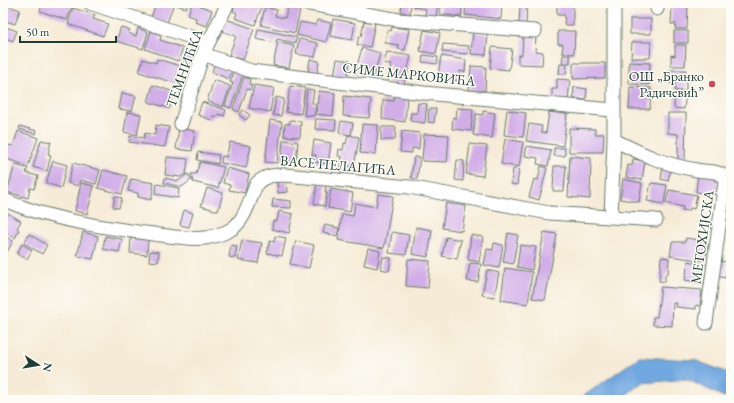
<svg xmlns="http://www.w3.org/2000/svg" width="734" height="403" font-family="'EB Garamond',serif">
<rect width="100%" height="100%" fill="#fdfcf7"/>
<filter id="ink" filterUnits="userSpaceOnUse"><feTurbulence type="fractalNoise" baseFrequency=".025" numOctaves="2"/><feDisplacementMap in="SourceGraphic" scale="8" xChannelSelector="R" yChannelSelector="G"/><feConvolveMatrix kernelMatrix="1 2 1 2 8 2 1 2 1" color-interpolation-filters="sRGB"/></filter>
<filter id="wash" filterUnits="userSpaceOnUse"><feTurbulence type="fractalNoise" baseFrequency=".012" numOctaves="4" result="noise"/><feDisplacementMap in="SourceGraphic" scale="16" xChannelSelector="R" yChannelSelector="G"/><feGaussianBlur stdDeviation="0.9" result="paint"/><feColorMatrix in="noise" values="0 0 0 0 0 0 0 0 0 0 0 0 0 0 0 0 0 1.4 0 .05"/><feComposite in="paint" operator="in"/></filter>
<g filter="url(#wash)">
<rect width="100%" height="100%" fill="#f6ebd6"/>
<path fill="#72a8e0" stroke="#48728a" d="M 639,357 L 694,360 L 731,374 L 731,400 L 686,379 L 642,383 L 619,400 L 578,400 Z"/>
<g id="blocks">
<path fill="#d1aee8" d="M 43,3 L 71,3 L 73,4 L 67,20 L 40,11 Z
M 156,3 L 174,3 L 167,23 L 151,18 Z
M 176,3 L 188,3 L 186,8 L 176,5 Z
M 192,3 L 212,10 L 207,26 L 195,22 L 196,18 L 188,15 Z
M 235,3 L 263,3 L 255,25 L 235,18 L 237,13 L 233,11 Z
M 402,3 L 411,3 L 410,14 L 401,12 Z
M 414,3 L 438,3 L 436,17 L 425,15 L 426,9 L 414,7 Z
M 441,3 L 463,3 L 461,17 L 440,14 Z
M 466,3 L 502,3 L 501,19 L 465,15 Z
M 508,3 L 527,3 L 526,24 L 519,24 L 520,7 L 508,6 Z
M 3,4 L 20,10 L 15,24 L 3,20 Z
M 557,5 L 573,5 L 573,25 L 564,25 L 565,15 L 557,15 Z
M 672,5 L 688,5 L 687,29 L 675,29 L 676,24 L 671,24 Z
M 265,7 L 277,10 L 275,16 L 285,18 L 288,7 L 300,10 L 295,33 L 261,25 Z
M 73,8 L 95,15 L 93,19 L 108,24 L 103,36 L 68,24 Z
M 226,19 L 254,29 L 243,60 L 229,55 L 236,36 L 222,31 Z
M 333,19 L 355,23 L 352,40 L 330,36 Z
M 630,19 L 651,19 L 651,34 L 630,34 Z
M 317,20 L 331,23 L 326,42 L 297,35 L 300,22 L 316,25 Z
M 364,21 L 375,23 L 370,47 L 357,45 L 359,36 L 361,37 Z
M 3,26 L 17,31 L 13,41 L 3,37 Z
M 121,27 L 130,30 L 128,33 L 136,36 L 138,28 L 148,32 L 143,49 L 116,41 Z
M 392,27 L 409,29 L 405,50 L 398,49 L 399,45 L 385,43 L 387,30 L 391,31 Z
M 258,29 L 297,37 L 295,43 L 277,39 L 276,43 L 256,39 Z
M 424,30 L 440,33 L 436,54 L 420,51 Z
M 151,31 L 161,35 L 160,40 L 183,48 L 178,61 L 145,49 Z
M 558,31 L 575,31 L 574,54 L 562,53 L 563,44 L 558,44 Z
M 674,31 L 688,31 L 688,43 L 674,43 Z
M 473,32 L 488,34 L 486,55 L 471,54 Z
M 523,36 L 536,36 L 535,51 L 543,52 L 542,65 L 518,64 L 518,55 L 522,55 Z
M 299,39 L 318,43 L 315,57 L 296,54 Z
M 278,42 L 294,46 L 289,68 L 273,65 Z
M 632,42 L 651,42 L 650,58 L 631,58 Z
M 443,44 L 469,46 L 468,54 L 442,52 Z
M 675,45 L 686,45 L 685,66 L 671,66 L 671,55 L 675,56 Z
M 492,47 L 512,49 L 509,70 L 490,68 Z
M 362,48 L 380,53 L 374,77 L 355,73 Z
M 185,51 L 197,55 L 193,64 L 182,61 Z
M 387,52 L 411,56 L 404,85 L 388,82 L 391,65 L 384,63 Z
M 423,55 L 438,57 L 437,64 L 422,62 Z
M 563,55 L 570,55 L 570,63 L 562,63 Z
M 441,56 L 466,60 L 465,72 L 460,71 L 459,81 L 438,77 Z
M 143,59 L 156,63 L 157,59 L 181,66 L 175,83 L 139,72 Z
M 310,59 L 319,61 L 317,75 L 308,73 Z
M 337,59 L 350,61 L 347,78 L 334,76 Z
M 629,62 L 650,63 L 649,85 L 629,84 Z
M 573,63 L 605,63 L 605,78 L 573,79 Z
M 560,64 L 567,65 L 566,74 L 559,74 Z
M 214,65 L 232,71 L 229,79 L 212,72 Z
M 471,66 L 486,67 L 485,91 L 469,90 Z
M 669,70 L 686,70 L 686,91 L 675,91 L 675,83 L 669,83 Z
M 235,71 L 243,74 L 231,108 L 225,106 L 233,83 L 230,82 Z
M 244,77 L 250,79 L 249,84 L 252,85 L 250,90 L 247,89 L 239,112 L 233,109 Z
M 557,79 L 570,80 L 568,101 L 552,100 L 552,89 L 557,89 Z
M 214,80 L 230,86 L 223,107 L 207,101 Z
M 153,85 L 174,92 L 169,108 L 148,102 Z
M 254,85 L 274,88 L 270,112 L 249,108 Z
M 290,86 L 305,88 L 301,114 L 286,112 Z
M 574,87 L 587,89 L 586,100 L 573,98 Z
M 630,87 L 651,88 L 650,109 L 629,109 Z
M 307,89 L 314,90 L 312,103 L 316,104 L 314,116 L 304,115 Z
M 319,91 L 335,93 L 333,116 L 316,114 Z
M 675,92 L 686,92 L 684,109 L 674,108 Z
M 122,93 L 136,96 L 132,111 L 119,109 Z
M 395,95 L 407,96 L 405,122 L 382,119 L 383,100 L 394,101 Z
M 344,96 L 371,99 L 369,118 L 343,116 Z
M 276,97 L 284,99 L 281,116 L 273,115 Z
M 202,102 L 226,110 L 224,116 L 218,114 L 217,117 L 213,116 L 211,120 L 198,115 Z
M 418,103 L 427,104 L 425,123 L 410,121 L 411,113 L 417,113 Z
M 457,108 L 473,109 L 471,131 L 452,129 L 453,117 L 456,118 Z
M 429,109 L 436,109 L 434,123 L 428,122 Z
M 243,110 L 250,115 L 246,120 L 239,115 Z
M 507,110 L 526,113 L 523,137 L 504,135 Z
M 483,111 L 495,113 L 492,138 L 473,135 L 476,114 L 483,115 Z
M 127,112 L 141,114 L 137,135 L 124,132 Z
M 549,112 L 567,114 L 563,146 L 526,141 L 529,124 L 542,126 L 541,132 L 546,133 Z
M 668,113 L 686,113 L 685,162 L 678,162 L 678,134 L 668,133 Z
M 316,119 L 336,120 L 335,130 L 315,129 Z
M 270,120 L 282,122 L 277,163 L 265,162 Z
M 290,120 L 301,121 L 300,137 L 284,136 L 285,124 L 290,124 Z
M 341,121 L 353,123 L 351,135 L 339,133 Z
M 362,124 L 378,125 L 376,154 L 360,153 Z
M 156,125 L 169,127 L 165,147 L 129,142 L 130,136 L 144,138 L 145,133 L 155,135 Z
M 20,126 L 37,131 L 36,134 L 19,129 Z
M 381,127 L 396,127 L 395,140 L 381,140 Z
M 179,128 L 195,131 L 192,151 L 176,149 Z
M 569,128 L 595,129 L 595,134 L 604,134 L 603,152 L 569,152 Z
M 18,131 L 38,138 L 28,166 L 4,158 L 9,145 L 13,146 Z
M 402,131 L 420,133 L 419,149 L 412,148 L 412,153 L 400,152 Z
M 424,134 L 449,135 L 447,162 L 422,161 Z
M 348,135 L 359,137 L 354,167 L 350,166 L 348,177 L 340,176 L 342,157 L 338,156 L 339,149 L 343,150 L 344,143 L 346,144 Z
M 505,139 L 523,142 L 519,167 L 501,164 Z
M 41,140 L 51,142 L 48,154 L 51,155 L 47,171 L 33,167 Z
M 283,140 L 298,142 L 296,162 L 281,161 Z
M 314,140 L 331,143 L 328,164 L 315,162 L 316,155 L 312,155 Z
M 230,142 L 251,146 L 246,168 L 221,163 L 222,156 L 226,157 Z
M 470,144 L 487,146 L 483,176 L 466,174 Z
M 527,146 L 551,150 L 548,166 L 537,164 L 538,158 L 525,156 Z
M 554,148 L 565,148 L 565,156 L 554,156 Z
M 198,152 L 219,155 L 218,164 L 197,160 Z
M 570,156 L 591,158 L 590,199 L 568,197 Z
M 167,157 L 188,159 L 186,174 L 180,177 L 165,175 Z
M 414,157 L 420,157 L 417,179 L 411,178 Z
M 633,159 L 645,161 L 642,180 L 626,177 L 628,165 L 632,166 Z
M 457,160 L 464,161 L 463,181 L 455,180 Z
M 53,161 L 67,165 L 61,188 L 46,183 Z
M 200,162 L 224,167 L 218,188 L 193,182 L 191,174 L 196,174 Z
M 73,163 L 100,170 L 96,184 L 80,180 L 78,186 L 68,183 Z
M 15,165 L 28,168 L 26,173 L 38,176 L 34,189 L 30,188 L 28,198 L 7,192 Z
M 541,166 L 547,168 L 539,200 L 529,197 L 534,179 L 538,180 Z
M 554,166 L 566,166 L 564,191 L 553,191 Z
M 663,167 L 671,168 L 668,181 L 661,179 Z
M 227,168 L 249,174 L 245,193 L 229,190 L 230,185 L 223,183 Z
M 513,169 L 519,170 L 517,185 L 511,184 Z
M 103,170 L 127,176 L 122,194 L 98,188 Z
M 188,174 L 191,180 L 182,187 L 164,183 L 165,178 L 178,181 Z
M 698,174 L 715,176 L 714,181 L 719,182 L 718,195 L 696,192 Z
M 131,179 L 154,183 L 151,200 L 138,197 L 138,193 L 128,191 Z
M 623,179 L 642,183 L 639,202 L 620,199 Z
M 287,181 L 288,192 L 278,193 L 277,182 Z
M 81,183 L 94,186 L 87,214 L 75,211 Z
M 651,183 L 667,185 L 664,204 L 647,201 Z
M 157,184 L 179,188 L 178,198 L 155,194 Z
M 317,184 L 326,185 L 325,193 L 327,193 L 325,206 L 314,204 Z
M 207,188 L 223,193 L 218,211 L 201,206 Z
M 331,189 L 353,193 L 350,212 L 328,208 Z
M 669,190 L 697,195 L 694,209 L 690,208 L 689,211 L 682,210 L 683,207 L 666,203 Z
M 378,194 L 393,196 L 384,248 L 338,240 L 342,214 L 353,216 L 355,203 L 376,207 Z
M 115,196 L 122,198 L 119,208 L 113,207 Z
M 273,199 L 291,201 L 291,208 L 272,207 Z
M 728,202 L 731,202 L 731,218 L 726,218 Z
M 446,203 L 466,206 L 462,231 L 442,228 Z
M 184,210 L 193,213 L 189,227 L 180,225 Z
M 279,211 L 293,214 L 289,233 L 272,229 L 273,221 L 277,221 Z
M 7,213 L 21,221 L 17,228 L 19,230 L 15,238 L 3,231 L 3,221 Z
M 325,225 L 339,228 L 337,236 L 323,233 Z
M 416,227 L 432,230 L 428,257 L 412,254 Z
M 83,232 L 98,236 L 93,259 L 77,256 Z
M 392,232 L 409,235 L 406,255 L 389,253 Z
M 544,232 L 557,234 L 545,300 L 532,298 Z
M 508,233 L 518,235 L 513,264 L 503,262 Z
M 29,234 L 47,245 L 42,254 L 24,243 Z
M 3,235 L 13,241 L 6,254 L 3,253 Z
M 471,235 L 483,237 L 479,262 L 468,260 Z
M 105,236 L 122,239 L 119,252 L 103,249 Z
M 275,236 L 286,238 L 282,256 L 267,253 L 270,241 L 274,242 Z
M 446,237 L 461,240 L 457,259 L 442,256 Z
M 131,238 L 148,240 L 147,255 L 130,253 Z
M 686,238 L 700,240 L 700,243 L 708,244 L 705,261 L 670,256 L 672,242 L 685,242 Z
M 242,240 L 262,243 L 258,263 L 238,260 Z
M 296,241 L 314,245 L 309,268 L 290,264 Z
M 494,243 L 503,245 L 499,268 L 484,265 L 487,249 L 493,250 Z
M 22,244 L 32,250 L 27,259 L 17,254 Z
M 231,245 L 237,246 L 235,258 L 229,257 Z
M 520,245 L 536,247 L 532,270 L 517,267 Z
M 368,248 L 380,251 L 377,268 L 364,265 Z
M 150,251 L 159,252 L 158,262 L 149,261 Z
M 383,257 L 391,258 L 389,271 L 381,269 Z
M 661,257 L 669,258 L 668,274 L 665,274 L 665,282 L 659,281 Z
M 408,259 L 430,261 L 428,288 L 406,286 Z
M 688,261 L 708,265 L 704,284 L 685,280 Z
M 719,261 L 728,262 L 725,278 L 717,276 Z
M 470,263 L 481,264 L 478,282 L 467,281 Z
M 505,268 L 532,272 L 528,304 L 501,300 Z
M 487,270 L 499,273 L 494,297 L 482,295 Z
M 661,287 L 702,290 L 700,306 L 696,305 L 696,309 L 676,307 L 677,303 L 673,303 L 672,326 L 653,325 L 653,317 L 657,317 Z"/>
</g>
</g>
<g filter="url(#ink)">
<use href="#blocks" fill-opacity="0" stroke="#6a7a6d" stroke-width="1"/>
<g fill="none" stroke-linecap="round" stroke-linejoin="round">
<g stroke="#6a7a6d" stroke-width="15">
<path id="minor" d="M 90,3 L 208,43
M 304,3 L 399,20 L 535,31
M 657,9 L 658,3
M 203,54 L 251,71 L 424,93 L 613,110
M 181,124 L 203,54 L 228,3
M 614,140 C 642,154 665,165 697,170 C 705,172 717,170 724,176 L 725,182 L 706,323
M 3,199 C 44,219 108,228 153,234 C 170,236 188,240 205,238 C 213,237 226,233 233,228 C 246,218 250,198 257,183 C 266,175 274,175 285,175 L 409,187 L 549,213 L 656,220
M 611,216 L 614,140 L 614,3"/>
</g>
<use href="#minor" stroke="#fff" stroke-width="13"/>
</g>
</g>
<circle fill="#d1495b" stroke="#fdfcf7" stroke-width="1.5" cx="712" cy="84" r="4"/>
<g text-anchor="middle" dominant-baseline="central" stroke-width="3" stroke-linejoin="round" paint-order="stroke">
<g font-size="14" fill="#1f3d34" stroke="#fdfcf7">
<text transform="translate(184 68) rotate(-70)">ТЕМНИЋКА</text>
<text transform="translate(409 74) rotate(6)">СИМЕ МАРКОВИЋА</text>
<text transform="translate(338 165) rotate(5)">ВАСЕ ПЕЛАГИЋА</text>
<text transform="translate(702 237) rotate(-82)">МЕТОХИЈСКА</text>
</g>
<g font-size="14" fill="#1f3d34" stroke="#fdfcf7" text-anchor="end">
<text x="704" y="76">ОШ „Бранко<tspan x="704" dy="16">Радичевић”</tspan></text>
</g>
</g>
<rect width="734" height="403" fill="none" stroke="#fdfcf7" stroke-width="16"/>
<g transform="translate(38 365) rotate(102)" stroke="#fdfcf7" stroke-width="3" paint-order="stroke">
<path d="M0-3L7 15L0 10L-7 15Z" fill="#1f3d34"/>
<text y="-6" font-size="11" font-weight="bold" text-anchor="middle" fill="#1f3d34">N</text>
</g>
<path d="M20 36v6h96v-6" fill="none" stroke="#1f3d34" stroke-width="2"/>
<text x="26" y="36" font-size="12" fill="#1f3d34" stroke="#fdfcf7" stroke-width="3" paint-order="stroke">50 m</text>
</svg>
